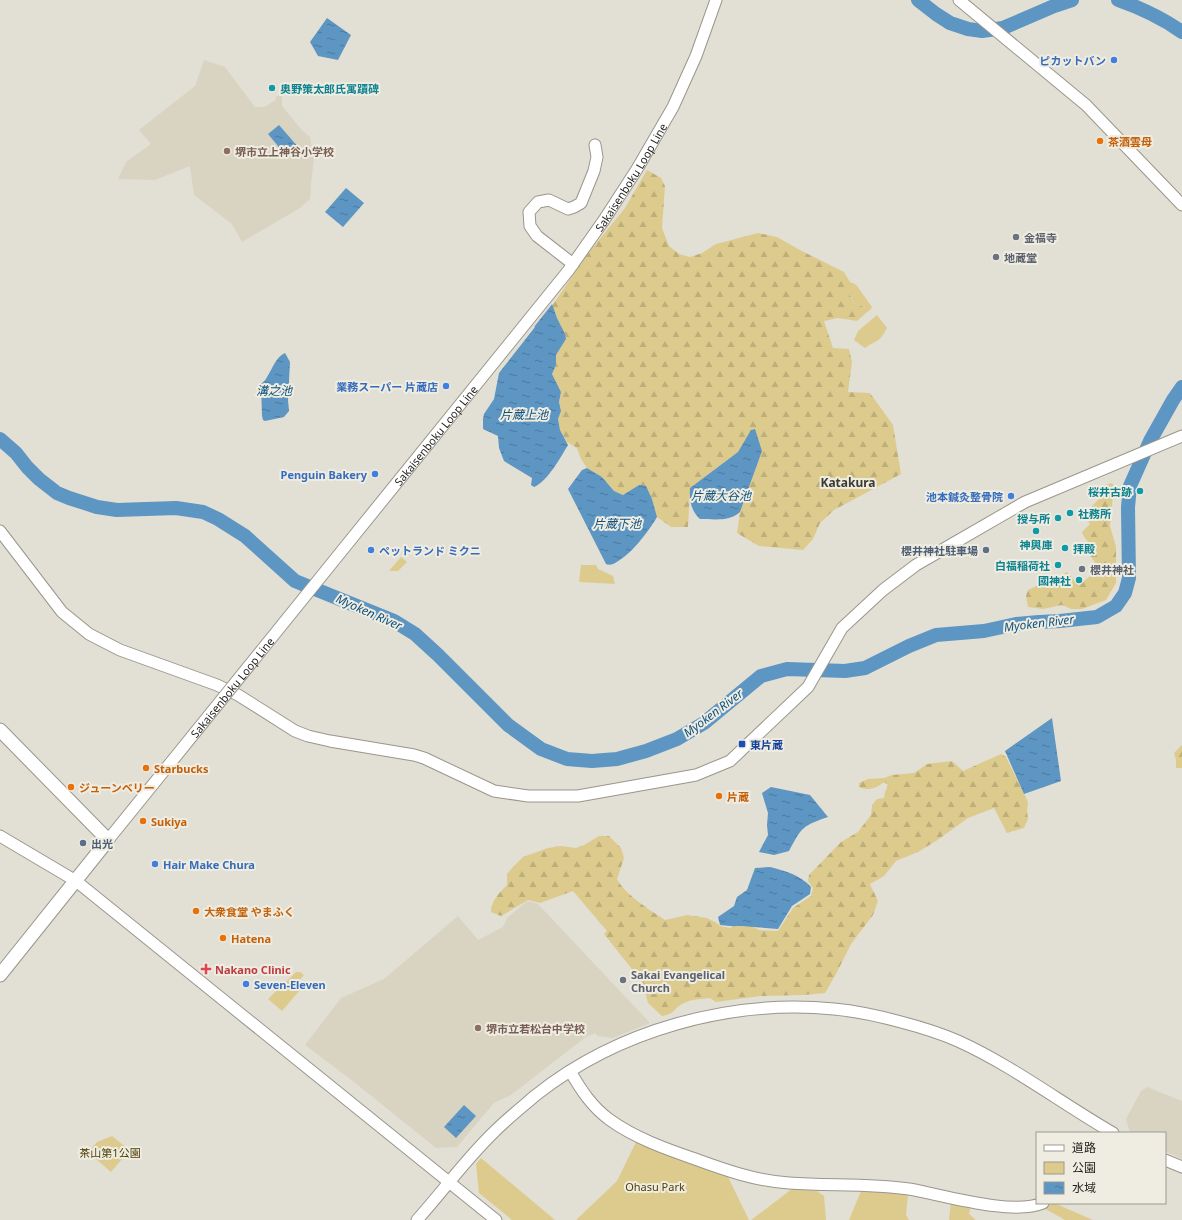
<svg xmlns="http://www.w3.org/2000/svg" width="1182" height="1220" font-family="'Noto Sans','Noto Sans JP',sans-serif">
<defs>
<pattern id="forest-firs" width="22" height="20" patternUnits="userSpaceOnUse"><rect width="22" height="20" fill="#ddcb8e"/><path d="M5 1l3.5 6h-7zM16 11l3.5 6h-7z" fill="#bdae7a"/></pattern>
<pattern id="water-ripples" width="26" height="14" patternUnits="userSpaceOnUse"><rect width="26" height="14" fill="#5d95c3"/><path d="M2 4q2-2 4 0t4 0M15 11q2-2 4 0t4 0" fill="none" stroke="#4c799e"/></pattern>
</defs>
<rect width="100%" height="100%" fill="#e2dfd4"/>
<path fill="#d9d4c2" d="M 204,60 L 225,67 L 255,107 L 264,107 L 276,100 L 276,96 L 282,96 L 282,106 L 301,129 L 310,137 L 314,158 L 311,184 L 310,199 L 300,208 L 242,242 L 232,224 L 194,195 L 190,166 L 155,180 L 118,179 L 126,162 L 151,144 L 139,130 L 195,86 Z
M 527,901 L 538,904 L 650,1023 L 613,1038 L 598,1036 L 595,1033 L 586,1037 L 511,1095 L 494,1103 L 457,1147 L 436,1148 L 354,1082 L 305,1045 L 341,998 L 384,979 L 458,916 L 478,940 L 503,927 L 507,918 Z
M 1147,1087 L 1182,1101 L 1182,1159 L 1165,1151 L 1165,1133 L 1130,1133 L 1126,1119 L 1141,1091 Z"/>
<path fill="#ddcb8e" d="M 855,284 L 857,286 L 872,307 L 871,309 L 866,313 L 866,308 L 854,303 L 850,294 Z
M 877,315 L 887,328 C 879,343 878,339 865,348 L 854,340 L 858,331 Z
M 401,557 L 407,562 L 398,571 L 389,571 Z
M 581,565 L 596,565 L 598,569 L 613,576 L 615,584 L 579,582 Z
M 296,972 L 300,972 L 304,975 L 295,985 L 300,990 L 282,1011 L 268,999 Z
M 112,1136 L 127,1148 L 128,1152 L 111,1172 L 88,1152 L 97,1142 Z
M 637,1140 L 666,1153 L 728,1177 L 749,1220 L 576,1220 L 617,1181 Z
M 481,1158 L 555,1220 L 512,1220 L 479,1193 L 476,1164 Z
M 792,1189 L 817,1191 L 824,1196 L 826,1220 L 751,1220 Z
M 861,1191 L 908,1194 L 906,1215 L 909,1220 L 849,1220 Z
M 951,1201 L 971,1205 L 969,1214 L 976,1220 L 949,1220 Z
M 1054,1203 L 1093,1220 L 1065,1220 L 1044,1208 Z"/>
<path fill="url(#forest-firs)" d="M 647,170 L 661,178 L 665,186 L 662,228 L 669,246 L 679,254 L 690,257 L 702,253 L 716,244 L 758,233 L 777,237 L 800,250 L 844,272 L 850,282 L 855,284 L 850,295 L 854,303 L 866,308 L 866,313 L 857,321 L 838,318 L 824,321 L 833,348 L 849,349 L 852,362 L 848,392 L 870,393 L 893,425 L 901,474 L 834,510 L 820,523 L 813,539 L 803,550 L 759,546 L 737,533 L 740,512 L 762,451 L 754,429 L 751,431 L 738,452 L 690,488 L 688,527 L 671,527 L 657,517 L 652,499 L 639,485 L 623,495 L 614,491 L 602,477 L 587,468 L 581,459 L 577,448 L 567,442 L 560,430 L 558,419 L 561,411 L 559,402 L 561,392 L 552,374 L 556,365 L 556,355 L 566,339 L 552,306 L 575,272 L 581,262 L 625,208 Z
M 1111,483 L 1114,485 L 1110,526 L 1116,547 L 1116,583 L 1106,600 L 1082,609 L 1071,609 L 1062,605 L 1043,609 L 1028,607 L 1026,596 L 1028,590 C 1041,583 1053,582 1067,572 L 1079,585 L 1099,569 L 1088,552 L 1092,548 L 1083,535 L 1082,532 L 1090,524 L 1087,519 L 1088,515 L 1094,511 L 1092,506 L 1105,493 L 1106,485 Z
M 1182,745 L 1182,768 L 1176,768 L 1176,760 L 1174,753 Z
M 1001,754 L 1006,757 L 1028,802 L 1027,811 L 1028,819 L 1024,828 L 1007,833 L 994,808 L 968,818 L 936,841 L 918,852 L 896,861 L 884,876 L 870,884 L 878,901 L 873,915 L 851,944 L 836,974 L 825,993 L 804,995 L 760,996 L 716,1002 L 710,998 C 702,999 691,999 684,1003 C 673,1008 676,1014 662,1016 L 648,1003 L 643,983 L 604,934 L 607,931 L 573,891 L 540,903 L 528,900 L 501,916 L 491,912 C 491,901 499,893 507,885 L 507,874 L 512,868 L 523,857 L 548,848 L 561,846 L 576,848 L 584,845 L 599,836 L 609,836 L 621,848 L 624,858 L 617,879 C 625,895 650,910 665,920 L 687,915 L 707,918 L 717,923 L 720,926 L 730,928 L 737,924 L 749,924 L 759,930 L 778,931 L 793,908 L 811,896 L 813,888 L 808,881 L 809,875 L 841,842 L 858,832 L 871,815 L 872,805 L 877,799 L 884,798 L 885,792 L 888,785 L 884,782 C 876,789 868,791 859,787 L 859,783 L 868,779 L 884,778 L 892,775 L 914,773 L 927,764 L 952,761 L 963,771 Z"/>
<path fill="url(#water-ripples)" d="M 327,18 L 351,35 L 338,60 L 318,56 L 310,42 Z
M 279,125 L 299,148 L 287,157 L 268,134 Z
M 346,188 L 364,203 L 343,227 L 325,212 Z
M 545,284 L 557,318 L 565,334 L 566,339 L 556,355 L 556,365 L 552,374 L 561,392 L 559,402 L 561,411 L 558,419 L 560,430 L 568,445 C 560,458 548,481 534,487 L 531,485 L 532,478 L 504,461 L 499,448 L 498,436 L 483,429 L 483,419 L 484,414 L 494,399 L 499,373 L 535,327 L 521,315 Z
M 285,353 L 290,362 L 288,400 L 289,411 L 284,417 L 265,421 L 263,420 L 262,416 L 261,384 C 263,382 266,380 267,377 C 273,368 275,358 285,353 Z
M 755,429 L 762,451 L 740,512 C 730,522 713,519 700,519 C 691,511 689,500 690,488 L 738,452 L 751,430 Z
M 587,468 L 602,477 L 614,491 L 623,495 L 639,485 L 646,486 L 652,499 L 657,517 C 648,532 631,555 615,563 C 612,565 609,565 606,564 L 568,489 L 582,470 Z
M 1052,718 L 1061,781 L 1024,794 L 1005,751 Z
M 771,787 L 810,795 L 828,817 C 802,826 802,827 789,851 L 774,855 L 759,852 L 768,835 L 767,825 L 768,813 L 762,793 Z
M 770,867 C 786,871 800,875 811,887 L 810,894 L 792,906 L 778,929 L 742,926 L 730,926 L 720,925 L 718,917 L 734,906 L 737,897 L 747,890 L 755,868 Z
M 464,1105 L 476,1116 L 456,1138 L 444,1127 Z"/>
<path fill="#e2dfd4" d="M 546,282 L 553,303 L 534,327 L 519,315 Z"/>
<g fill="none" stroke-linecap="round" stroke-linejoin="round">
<path stroke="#5d95c3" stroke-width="14" d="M 918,0 L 936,14 L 950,23 L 968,29 L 982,31 L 1003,28 L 1054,6 L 1072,0
M 1118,0 C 1141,8 1162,18 1182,32
M 0,439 L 16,453 L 27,467 L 39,479 L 57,493 L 69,498 L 97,507 L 117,510 L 176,508 L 203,512 L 218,519 L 245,536 L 295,581 L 394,621 L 415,634 L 438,655 L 508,725 L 541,749 L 567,759 L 592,761 L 617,759 L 646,751 L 677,739 L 704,723 L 761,676 L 787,669 L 845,671 L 865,668 L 909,646 L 936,635 L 984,631 L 1016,624 L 1039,622 L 1060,621 L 1097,617 L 1116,606 L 1125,593 L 1129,578 L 1128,507 L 1130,486 L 1150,441 L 1173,400 L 1182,387"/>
<g stroke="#99968c" stroke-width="13">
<g id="secondary">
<path d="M 959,0 L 1086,105 L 1182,205"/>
<path d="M 573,264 L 537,236 L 530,226 L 529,212 L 538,202 L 549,200 L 568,209 L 574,207 L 581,203 L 594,171 L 597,157 L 595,145"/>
<path d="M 0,531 L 62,612 L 89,634 L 120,650 L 217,685 L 238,695 L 295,731 L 308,736 L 330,741 L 414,755 L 424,758 L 494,791 L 528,796 L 578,796 L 696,775 L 730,761 L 808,687 L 842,628 L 883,590 L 916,565 L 1025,502 L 1182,436"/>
<path id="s1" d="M 353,537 L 568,271 L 604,220 L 637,169 L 673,107 L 696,56 L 716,0"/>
<path d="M 0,836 L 76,881 L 496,1220"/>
<path d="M 108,840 L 172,761"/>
<path d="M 570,1071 C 581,1090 592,1107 610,1120 C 635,1138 666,1149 695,1159 C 725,1170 756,1181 789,1183 C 829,1186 869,1183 909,1189 C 943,1195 1012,1216 1043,1203"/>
<path d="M 1165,1160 L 1182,1167"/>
<path d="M 417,1220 C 443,1191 466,1159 494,1132 C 507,1119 522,1107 536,1095 C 618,1030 730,999 834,1009 C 856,1011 879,1016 901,1022 C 920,1027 940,1033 958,1041 C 1013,1066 1061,1103 1113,1133"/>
</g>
</g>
<g stroke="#99968c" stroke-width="15">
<path id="primary" d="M 0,730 L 108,840 L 0,975"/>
</g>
<use href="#secondary" stroke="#fff" stroke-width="11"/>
<use href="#primary" stroke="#fff" stroke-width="13"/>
<g stroke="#99968c" stroke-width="13" stroke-linecap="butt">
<g id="secondary-bridge">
<path id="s2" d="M 172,761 L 353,537"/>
</g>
</g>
<use href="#secondary-bridge" stroke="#fff" stroke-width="11"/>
</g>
<g fill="#3f7fe0" stroke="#efece1" stroke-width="1.5">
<circle cx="1114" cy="60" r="4"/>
<circle cx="446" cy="386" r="4"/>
<circle cx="375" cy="474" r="4"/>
<circle cx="1011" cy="496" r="4"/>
<circle cx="371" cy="550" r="4"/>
<circle cx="155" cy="864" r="4"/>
<circle cx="246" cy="984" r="4"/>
</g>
<g fill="#0f9aa8" stroke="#efece1" stroke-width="1.5">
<circle cx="272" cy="88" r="4"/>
<circle cx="1140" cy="491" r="4"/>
<circle cx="1070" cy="513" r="4"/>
<circle cx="1058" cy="518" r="4"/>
<circle cx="1036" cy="531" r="4"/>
<circle cx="1065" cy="548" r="4"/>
<circle cx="1058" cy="565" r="4"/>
<circle cx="1079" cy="580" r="4"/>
</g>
<g fill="#e8710a" stroke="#efece1" stroke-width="1.5">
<circle cx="1100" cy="141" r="4"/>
<circle cx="146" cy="768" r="4"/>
<circle cx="71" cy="787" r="4"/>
<circle cx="719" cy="796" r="4"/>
<circle cx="143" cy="821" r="4"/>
<circle cx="196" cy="911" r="4"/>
<circle cx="223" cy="938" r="4"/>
</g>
<g fill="#8d6e63" stroke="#efece1" stroke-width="1.5">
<circle cx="227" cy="151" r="4"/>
<circle cx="478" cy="1028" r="4"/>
</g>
<g fill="#6b7280" stroke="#efece1" stroke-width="1.5">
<circle cx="1016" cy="237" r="4"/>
<circle cx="996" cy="257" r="4"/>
<circle cx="1082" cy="569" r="4"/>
<circle cx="623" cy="980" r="4"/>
</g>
<g fill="#5c6f8a" stroke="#efece1" stroke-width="1.5">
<circle cx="986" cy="550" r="4"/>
<circle cx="83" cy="843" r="4"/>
</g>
<rect fill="#1a4fb4" stroke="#efece1" stroke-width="1.5" x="738" y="740" width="8" height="8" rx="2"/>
<path fill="#e0444e" stroke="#efece1" stroke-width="1.5" d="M204 963h4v4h4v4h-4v4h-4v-4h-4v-4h4z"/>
<g text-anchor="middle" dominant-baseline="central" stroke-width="4" stroke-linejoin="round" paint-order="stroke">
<g font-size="11" font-weight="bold" fill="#366cbe" stroke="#efece1" text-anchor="end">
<text x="1106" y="60">ピカットバン</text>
<text x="438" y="386">業務スーパー 片蔵店</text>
<text x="367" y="474">Penguin Bakery</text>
<text x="1003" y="496">池本鍼灸整骨院</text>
<text x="379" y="550" text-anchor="start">ペットランド ミクニ</text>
<text x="163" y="864" text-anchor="start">Hair Make Chura</text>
<text x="254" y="984" text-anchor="start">Seven-Eleven</text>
</g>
<g font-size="11" font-weight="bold" fill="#0d838f" stroke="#efece1" text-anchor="end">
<text x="280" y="88" text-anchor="start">奥野策太郎氏寓蹟碑</text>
<text x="1132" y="491">桜井古跡</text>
<text x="1078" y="513" text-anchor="start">社務所</text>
<text x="1050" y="518">授与所</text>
<text x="1036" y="544" text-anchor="middle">神輿庫</text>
<text x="1073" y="548" text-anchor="start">拝殿</text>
<text x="1050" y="565">白福稲荷社</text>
<text x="1071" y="580">國神社</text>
</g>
<g font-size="11" font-weight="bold" fill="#c56008" stroke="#efece1" text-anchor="start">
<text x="1108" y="141">茶酒雲母</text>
<text x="154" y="768">Starbucks</text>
<text x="79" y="787">ジューンベリー</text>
<text x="727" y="796">片蔵</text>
<text x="151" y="821">Sukiya</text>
<text x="204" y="911">大衆食堂 やまふく</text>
<text x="231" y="938">Hatena</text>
</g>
<g font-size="11" font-weight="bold" fill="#785e54" stroke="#efece1" text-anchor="start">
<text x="235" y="151">堺市立上神谷小学校</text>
<text x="486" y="1028">堺市立若松台中学校</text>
</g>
<g font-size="11" fill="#201f1b" stroke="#efece1">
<text stroke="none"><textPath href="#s1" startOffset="455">Sakaisenboku Loop Line</textPath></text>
<text stroke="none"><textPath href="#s1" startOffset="131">Sakaisenboku Loop Line</textPath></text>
<text stroke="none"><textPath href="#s2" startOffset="95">Sakaisenboku Loop Line</textPath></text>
</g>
<g font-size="11" font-weight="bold" fill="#5b616d" stroke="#efece1" text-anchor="start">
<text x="1024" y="237">金福寺</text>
<text x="1004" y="257">地蔵堂</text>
<text x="1090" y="569">櫻井神社</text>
<text x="631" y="974">Sakai Evangelical<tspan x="631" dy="13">Church</tspan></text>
</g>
<g font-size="11" font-weight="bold" fill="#4e5e75" stroke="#efece1" text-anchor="end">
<text x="978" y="550">櫻井神社駐車場</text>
<text x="91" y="843" text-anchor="start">出光</text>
</g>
<g font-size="11" font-weight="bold" fill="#164399" stroke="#efece1" text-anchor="start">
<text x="750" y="744">東片蔵</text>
</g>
<g font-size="11" font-weight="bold" fill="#be3a42" stroke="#efece1" text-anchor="start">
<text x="215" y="969">Nakano Clinic</text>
</g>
<g font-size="11" fill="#4c3e05" stroke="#efece1">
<text x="110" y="1152">茶山第1公園</text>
<text x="655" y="1186">Ohasu Park</text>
</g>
<g font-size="12" font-style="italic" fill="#0e517d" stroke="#efece1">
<text x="274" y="390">溝之池</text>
<text x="524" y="414">片蔵上池</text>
<text x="721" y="495">片蔵大谷池</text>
<text x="617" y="523">片蔵下池</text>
<text transform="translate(369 612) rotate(24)">Myoken River</text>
<text transform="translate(1039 623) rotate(-7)">Myoken River</text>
<text transform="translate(713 713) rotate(-37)">Myoken River</text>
</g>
<g font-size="12" font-weight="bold" fill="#3d3b32" stroke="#efece1">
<text x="848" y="482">Katakura</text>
</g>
</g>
<rect x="1036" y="1132" width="130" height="72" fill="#efece1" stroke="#9c9a92"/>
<rect x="1044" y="1145" width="20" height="6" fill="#ffffff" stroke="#9c9a92"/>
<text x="1072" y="1152" font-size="12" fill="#201f1b">道路</text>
<rect x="1044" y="1162" width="20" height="12" fill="#ddcb8e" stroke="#9c9a92"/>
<text x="1072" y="1172" font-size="12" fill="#201f1b">公園</text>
<rect x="1044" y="1182" width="20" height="12" fill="url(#water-ripples)" stroke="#9c9a92"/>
<text x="1072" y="1192" font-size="12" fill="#201f1b">水域</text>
</svg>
